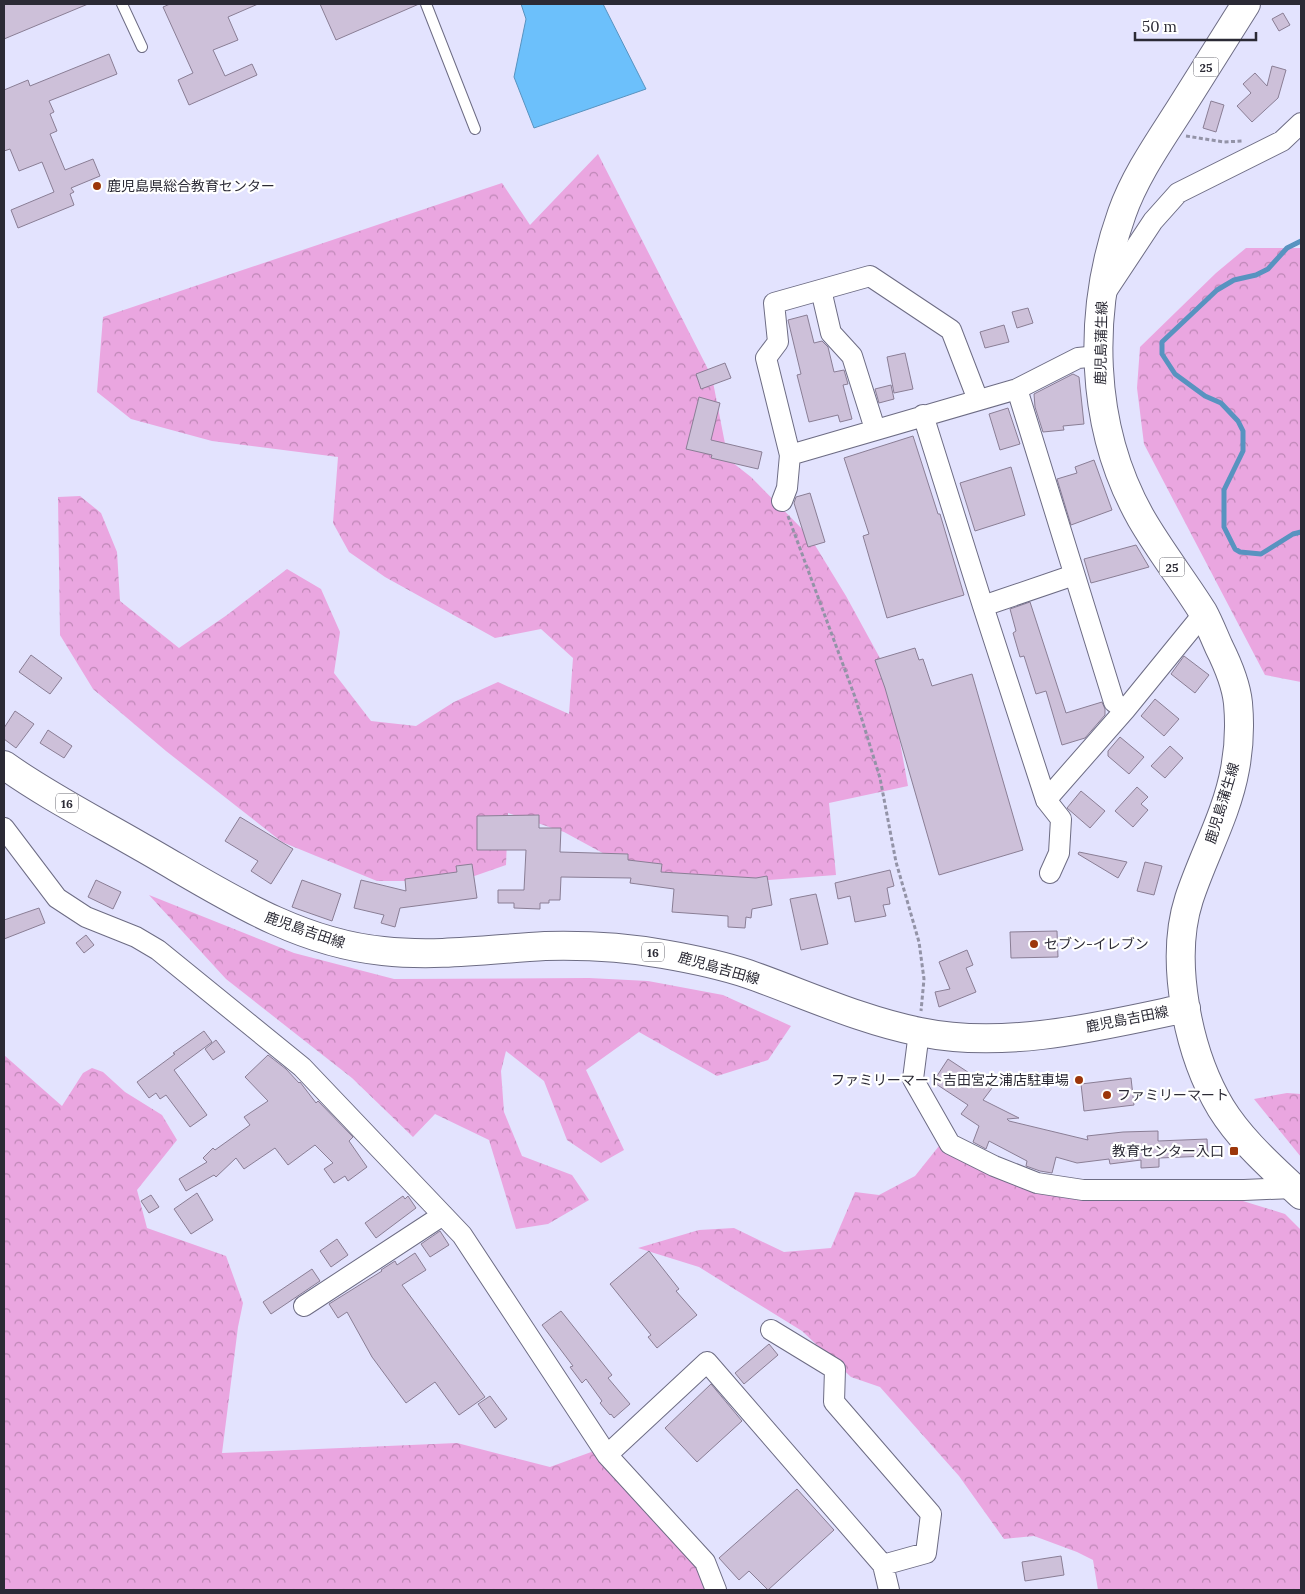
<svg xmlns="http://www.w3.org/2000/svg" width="1305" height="1594" font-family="Lora,'Noto Sans JP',serif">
<defs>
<pattern id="forest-crowns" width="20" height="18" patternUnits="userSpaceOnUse" patternTransform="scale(1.25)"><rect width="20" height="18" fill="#eaa6e0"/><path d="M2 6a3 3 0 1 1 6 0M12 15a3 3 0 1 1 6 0" fill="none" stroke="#be87b6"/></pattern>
</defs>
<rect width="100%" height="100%" fill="#e3e3fe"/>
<path fill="url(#forest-crowns)" d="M 598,154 L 712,377 L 728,459 L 751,477 L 810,537 L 846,596 L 887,671 L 908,786 L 829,803 L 836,875 L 701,885 L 632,869 L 564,832 L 508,813 L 506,865 L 460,881 L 377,881 L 282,842 L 166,751 L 93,689 L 60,635 L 58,497 L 80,496 L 101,513 L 117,552 L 120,601 L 179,648 L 227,615 L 287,569 L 321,589 L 340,632 L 334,673 L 371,721 L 416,726 L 454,702 L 498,682 L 569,714 L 573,658 L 541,629 L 495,638 L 385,577 L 349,552 L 333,523 L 338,457 L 212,441 L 131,419 L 97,392 L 103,317 L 502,183 L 530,225 Z
M 1246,248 L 1301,248 L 1301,682 L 1265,675 L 1144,444 L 1137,388 L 1140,347 L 1216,273 Z
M 149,895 L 294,953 L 394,979 L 589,978 L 648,981 L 723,995 L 791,1026 L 768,1060 L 717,1076 L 639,1032 L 586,1070 L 624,1150 L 601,1163 L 567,1140 L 544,1081 L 506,1051 L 501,1071 L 504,1112 L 522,1156 L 572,1175 L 589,1200 L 548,1224 L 516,1229 L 489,1140 L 435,1114 L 413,1137 L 352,1078 L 226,979 Z
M 4,1055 L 62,1106 L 83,1073 L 92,1068 L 103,1072 L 125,1092 L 162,1115 L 177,1140 L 137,1190 L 147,1228 L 226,1256 L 243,1303 L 238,1327 L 222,1453 L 457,1443 L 550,1467 L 594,1451 L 697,1565 L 706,1590 L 4,1590 Z
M 1287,1093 L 1301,1094 L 1301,1157 L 1254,1099 Z
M 939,1146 L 1002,1178 L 1230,1197 L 1285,1214 L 1301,1230 L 1301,1590 L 1098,1590 L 1093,1560 L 1077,1552 L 1034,1536 L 1004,1539 L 959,1476 L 880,1387 L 851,1377 L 802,1331 L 699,1267 L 638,1248 L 699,1230 L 734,1228 L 784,1252 L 831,1248 L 855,1192 L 879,1195 L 915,1176 Z"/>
<path fill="#6cc0fb" stroke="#5893c0" d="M 521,4 L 603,4 L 646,89 L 534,128 L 514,77 L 526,19 Z"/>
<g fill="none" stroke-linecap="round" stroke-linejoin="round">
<path stroke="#5893c0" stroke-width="5" d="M 1301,241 L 1287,248 L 1268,269 L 1256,275 L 1234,280 L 1217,290 L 1162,342 L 1162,354 L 1175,374 L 1205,396 L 1221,403 L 1238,421 L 1243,431 L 1243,451 L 1224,490 L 1224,527 L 1235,549 L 1240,552 L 1261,554 L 1293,534 L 1301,532"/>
</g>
<path fill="#cdc0d9" stroke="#8a7e95" d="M 4,4 L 88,4 L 4,39 Z
M 170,4 L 258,4 L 228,17 L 238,40 L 213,50 L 225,76 L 252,64 L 257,75 L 189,105 L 178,80 L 193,73 L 163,7 Z
M 320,4 L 419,4 L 336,40 Z
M 1283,13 L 1290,25 L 1279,31 L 1272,19 Z
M 109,54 L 117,74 L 49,101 L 54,112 L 50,114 L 57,131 L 50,134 L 65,170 L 93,159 L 100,176 L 71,188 L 74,192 L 70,194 L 74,205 L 18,228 L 11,210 L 54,192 L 42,162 L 19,171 L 10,149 L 4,151 L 4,90 L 28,80 L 30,86 Z
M 1272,66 L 1286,70 L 1278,98 L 1252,122 L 1237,106 L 1251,93 L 1243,84 L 1255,73 L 1267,86 Z
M 1211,101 L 1224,105 L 1216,132 L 1203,128 Z
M 1028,308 L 1033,323 L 1017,328 L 1012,312 Z
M 807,315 L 814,343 L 822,341 L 828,347 L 834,372 L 844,370 L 848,384 L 843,385 L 852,419 L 840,422 L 838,415 L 809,422 L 797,375 L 801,374 L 788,320 Z
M 1004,325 L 1009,342 L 985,348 L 980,332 Z
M 905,353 L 913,389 L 894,393 L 887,357 Z
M 725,363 L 731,378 L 701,389 L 696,374 Z
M 1073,374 L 1079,377 L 1084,424 L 1063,426 L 1064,430 L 1043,432 L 1035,407 L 1034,394 Z
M 891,385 L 894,399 L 879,403 L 875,389 Z
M 699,397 L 720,403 L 711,440 L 762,452 L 758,469 L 711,458 L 712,455 L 686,449 Z
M 1008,408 L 1020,444 L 1000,450 L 989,414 Z
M 913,436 L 938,514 L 940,514 L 964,595 L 887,618 L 863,536 L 869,534 L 844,458 Z
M 1094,460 L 1112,510 L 1071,525 L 1057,479 L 1077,473 L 1075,467 Z
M 1011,467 L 1025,515 L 975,531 L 960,483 Z
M 810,493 L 825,542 L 808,547 L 794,503 L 796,497 Z
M 1136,545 L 1149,567 L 1091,583 L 1084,559 Z
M 1030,602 L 1066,713 L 1102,702 L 1105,709 L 1105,715 L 1085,738 L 1062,745 L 1046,691 L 1036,694 L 1024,656 L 1020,657 L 1013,633 L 1016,631 L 1010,609 Z
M 915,648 L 919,660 L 923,659 L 932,686 L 972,674 L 1023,850 L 939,875 L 885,688 L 875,660 Z
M 31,655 L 62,678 L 50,694 L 19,672 Z
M 1184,656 L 1209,675 L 1195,693 L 1171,674 Z
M 1155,699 L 1179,719 L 1164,736 L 1141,716 Z
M 15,711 L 34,724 L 16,748 L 4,739 L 4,728 Z
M 48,730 L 72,746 L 64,758 L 40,743 Z
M 1120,737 L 1144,757 L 1129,774 L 1108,756 L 1108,751 Z
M 1170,746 L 1183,758 L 1165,778 L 1151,766 Z
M 1137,787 L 1148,797 L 1141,804 L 1148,810 L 1133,827 L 1115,811 Z
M 1081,791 L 1105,811 L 1090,828 L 1067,808 Z
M 539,815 L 539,828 L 561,828 L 560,852 L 628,854 L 628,860 L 662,864 L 661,872 L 756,878 L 767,876 L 772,905 L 752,909 L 751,918 L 746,917 L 745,928 L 728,927 L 728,916 L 672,912 L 674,889 L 630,883 L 631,878 L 561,877 L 560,900 L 549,900 L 549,903 L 540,903 L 540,909 L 514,908 L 514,903 L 498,903 L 498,890 L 524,890 L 526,850 L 477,850 L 477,816 Z
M 240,817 L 293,849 L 271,884 L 251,871 L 258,861 L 225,841 Z
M 1079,852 L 1113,859 L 1127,862 L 1118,878 L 1078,854 Z
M 1145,862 L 1162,866 L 1154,895 L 1137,891 Z
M 472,864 L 477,898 L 400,908 L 395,927 L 381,923 L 384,915 L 354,908 L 361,880 L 406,891 L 405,879 L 457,872 L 456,866 Z
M 890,870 L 894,886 L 887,888 L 890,904 L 883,905 L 886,916 L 855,922 L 850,896 L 838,899 L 835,883 Z
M 96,880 L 121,892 L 113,909 L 88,897 Z
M 302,880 L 341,894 L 332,921 L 292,907 Z
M 816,894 L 828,944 L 801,950 L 790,899 Z
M 39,908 L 45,923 L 4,939 L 4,920 Z
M 1057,931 L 1058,957 L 1011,958 L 1010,932 Z
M 86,935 L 94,945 L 84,953 L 76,943 Z
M 967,950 L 973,965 L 966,968 L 976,992 L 939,1007 L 935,992 L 950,989 L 939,962 Z
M 204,1031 L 212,1042 L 174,1070 L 207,1115 L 190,1127 L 166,1095 L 160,1099 L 156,1093 L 149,1098 L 137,1082 L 175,1054 L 173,1053 Z
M 216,1040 L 225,1052 L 213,1060 L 205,1049 Z
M 268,1055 L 286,1069 L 299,1083 L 300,1082 L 316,1103 L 318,1101 L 353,1137 L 349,1141 L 367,1167 L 348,1181 L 345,1176 L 334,1183 L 324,1169 L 333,1163 L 315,1145 L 288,1165 L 275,1148 L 244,1169 L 236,1158 L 216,1177 L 214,1175 L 186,1191 L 179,1179 L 207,1162 L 203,1158 L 213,1148 L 215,1150 L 250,1125 L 244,1117 L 268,1101 L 245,1077 Z
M 948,1059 L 992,1088 L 983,1100 L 1019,1118 L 1007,1119 L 1009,1121 L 1088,1140 L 1087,1136 L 1123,1132 L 1158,1131 L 1158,1141 L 1207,1139 L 1208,1156 L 1159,1158 L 1159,1167 L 1141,1168 L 1141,1160 L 1110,1164 L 1109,1159 L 1077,1163 L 1056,1157 L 1052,1173 L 1040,1171 L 1026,1166 L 1027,1161 L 989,1141 L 986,1149 L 973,1142 L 979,1126 L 961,1114 L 968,1105 L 933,1082 Z
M 1131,1078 L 1134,1105 L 1084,1111 L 1081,1084 Z
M 197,1193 L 213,1220 L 191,1234 L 174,1209 Z
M 151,1195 L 159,1207 L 149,1213 L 141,1201 Z
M 403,1196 L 405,1199 L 408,1196 L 416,1208 L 376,1238 L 365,1223 Z
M 440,1231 L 449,1245 L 430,1257 L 421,1244 Z
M 337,1239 L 348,1255 L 331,1267 L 320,1251 Z
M 649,1251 L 679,1289 L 676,1291 L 697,1315 L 657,1348 L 648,1337 L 651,1335 L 610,1284 Z
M 415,1253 L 426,1270 L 402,1285 L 485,1397 L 459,1415 L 435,1382 L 406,1403 L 372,1357 L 347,1312 L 338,1318 L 329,1304 L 382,1271 L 381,1270 L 395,1261 L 397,1265 Z
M 312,1269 L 320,1281 L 271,1314 L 263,1302 Z
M 561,1311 L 612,1375 L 608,1378 L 630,1404 L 614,1418 L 611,1414 L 610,1415 L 600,1403 L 602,1401 L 586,1379 L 582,1383 L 570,1367 L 573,1366 L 542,1325 Z
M 769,1344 L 778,1355 L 744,1384 L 735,1373 Z
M 711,1384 L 742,1421 L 697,1462 L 665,1428 Z
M 490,1396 L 507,1419 L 495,1428 L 478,1404 Z
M 797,1489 L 834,1530 L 768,1590 L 749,1571 L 739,1580 L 719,1558 Z
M 1061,1556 L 1064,1575 L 1025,1581 L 1022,1562 Z"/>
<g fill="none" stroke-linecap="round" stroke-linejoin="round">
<g stroke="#6d6c84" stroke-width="12">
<path id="service" d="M 122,4 L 142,47
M 426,4 L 475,129"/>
</g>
<g stroke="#6d6c84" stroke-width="22">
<path id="minor" d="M 821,290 L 831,333 L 852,356 L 875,429
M 1106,292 L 1153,221 L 1178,193 L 1282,141 L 1301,123
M 1017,389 L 1114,702 L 1125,710
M 923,415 L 983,606 L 1046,800 L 1061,819 L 1059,853 L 1050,873
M 790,455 L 766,358 L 778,342 L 774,303 L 870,276 L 951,330 L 978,400
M 782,501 L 787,488 L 790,455 L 1017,389 L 1078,358 L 1098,356
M 983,606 L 1074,575
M 1046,800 L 1125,710 L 1204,613
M 4,828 L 57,898 L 86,917 L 136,937 L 158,950 L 302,1067 L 462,1235 L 607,1455 L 705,1562 L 716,1590
M 919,1032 L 913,1079 L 950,1144 L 994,1166 L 1037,1183 L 1083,1190 L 1244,1190 L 1293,1188
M 304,1306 L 443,1215
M 771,1330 L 835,1369 L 834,1402 L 931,1514 L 926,1553 L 883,1565
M 607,1455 L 707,1362 L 883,1565 L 889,1590"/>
</g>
<g stroke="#6d6c84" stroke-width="30">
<path id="primary" d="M 1246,4 C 1224,39 1202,74 1180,109 C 1159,142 1135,176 1122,213 C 1087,311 1089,426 1141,518 C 1160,551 1183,580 1203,612 C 1209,623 1214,636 1219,647 C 1228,665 1236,684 1238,703 C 1240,725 1239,748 1235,769 C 1227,814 1203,856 1189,899 C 1169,961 1188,1053 1221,1108 C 1242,1142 1273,1168 1301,1195
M 4,765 C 46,795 93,819 138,845 C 216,889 291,942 383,951 C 437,957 491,949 545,946 C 584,945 624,947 663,954 C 692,959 721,965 748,974 C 805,994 860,1020 920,1032 C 1006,1050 1101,1026 1186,1008"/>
</g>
<path stroke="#9393a7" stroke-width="3" stroke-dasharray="4 2.5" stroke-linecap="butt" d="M 1186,136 L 1224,142 L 1242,141
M 788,516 L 855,697 L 880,778 L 896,862 L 919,942 L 924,979 L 921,1011"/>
<use href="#service" stroke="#fff" stroke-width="10"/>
<use href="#minor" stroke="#fff" stroke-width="20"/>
<use href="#primary" stroke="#fff" stroke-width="28"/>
</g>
<g fill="#9c360a" stroke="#fff" stroke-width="2">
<circle cx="97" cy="186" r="5"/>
<circle cx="1034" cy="944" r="5"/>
<circle cx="1079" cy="1080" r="5"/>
<circle cx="1107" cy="1095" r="5"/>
<rect x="1229" y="1146" width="10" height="10" rx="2.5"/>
</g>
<g text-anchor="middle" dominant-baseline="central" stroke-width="4.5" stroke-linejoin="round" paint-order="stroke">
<g fill="#fff" stroke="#6b6a72" stroke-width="1">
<rect x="1193.5" y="57.5" width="25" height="19" rx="4"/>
<rect x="1159.5" y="557.5" width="25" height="19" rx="4"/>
<rect x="56" y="793.5" width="22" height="19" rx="4"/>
<rect x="642" y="942.5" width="22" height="19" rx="4"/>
</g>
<g font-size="12" font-weight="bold" fill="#2b2a35">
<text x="1206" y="67">25</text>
<text x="1172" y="567">25</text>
<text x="67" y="803">16</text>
<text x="653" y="952">16</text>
</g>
<g font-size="14" fill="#2b2a35" stroke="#fff" text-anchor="start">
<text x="107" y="186">鹿児島県総合教育センター</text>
<text x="1044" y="944">セブン-イレブン</text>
<text x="1069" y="1080" text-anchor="end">ファミリーマート吉田宮之浦店駐車場</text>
<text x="1117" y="1095">ファミリーマート</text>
<text x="1224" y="1151" text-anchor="end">教育センター入口</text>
</g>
<g font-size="14" fill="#2b2a35" stroke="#fff">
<text transform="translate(1101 343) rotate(-89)">鹿児島蒲生線</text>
<text transform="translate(1222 803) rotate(-73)">鹿児島蒲生線</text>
<text transform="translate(305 930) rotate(19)">鹿児島吉田線</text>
<text transform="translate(719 968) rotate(16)">鹿児島吉田線</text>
<text transform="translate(1127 1019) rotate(-11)">鹿児島吉田線</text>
</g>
</g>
<rect width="1305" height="1594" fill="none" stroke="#2b2a35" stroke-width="10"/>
<path d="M1135 32v8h121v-8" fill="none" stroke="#2b2a35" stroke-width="2.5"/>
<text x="1142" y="32" font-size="15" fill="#2b2a35" stroke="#ffffff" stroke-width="4" paint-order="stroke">50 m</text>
</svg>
